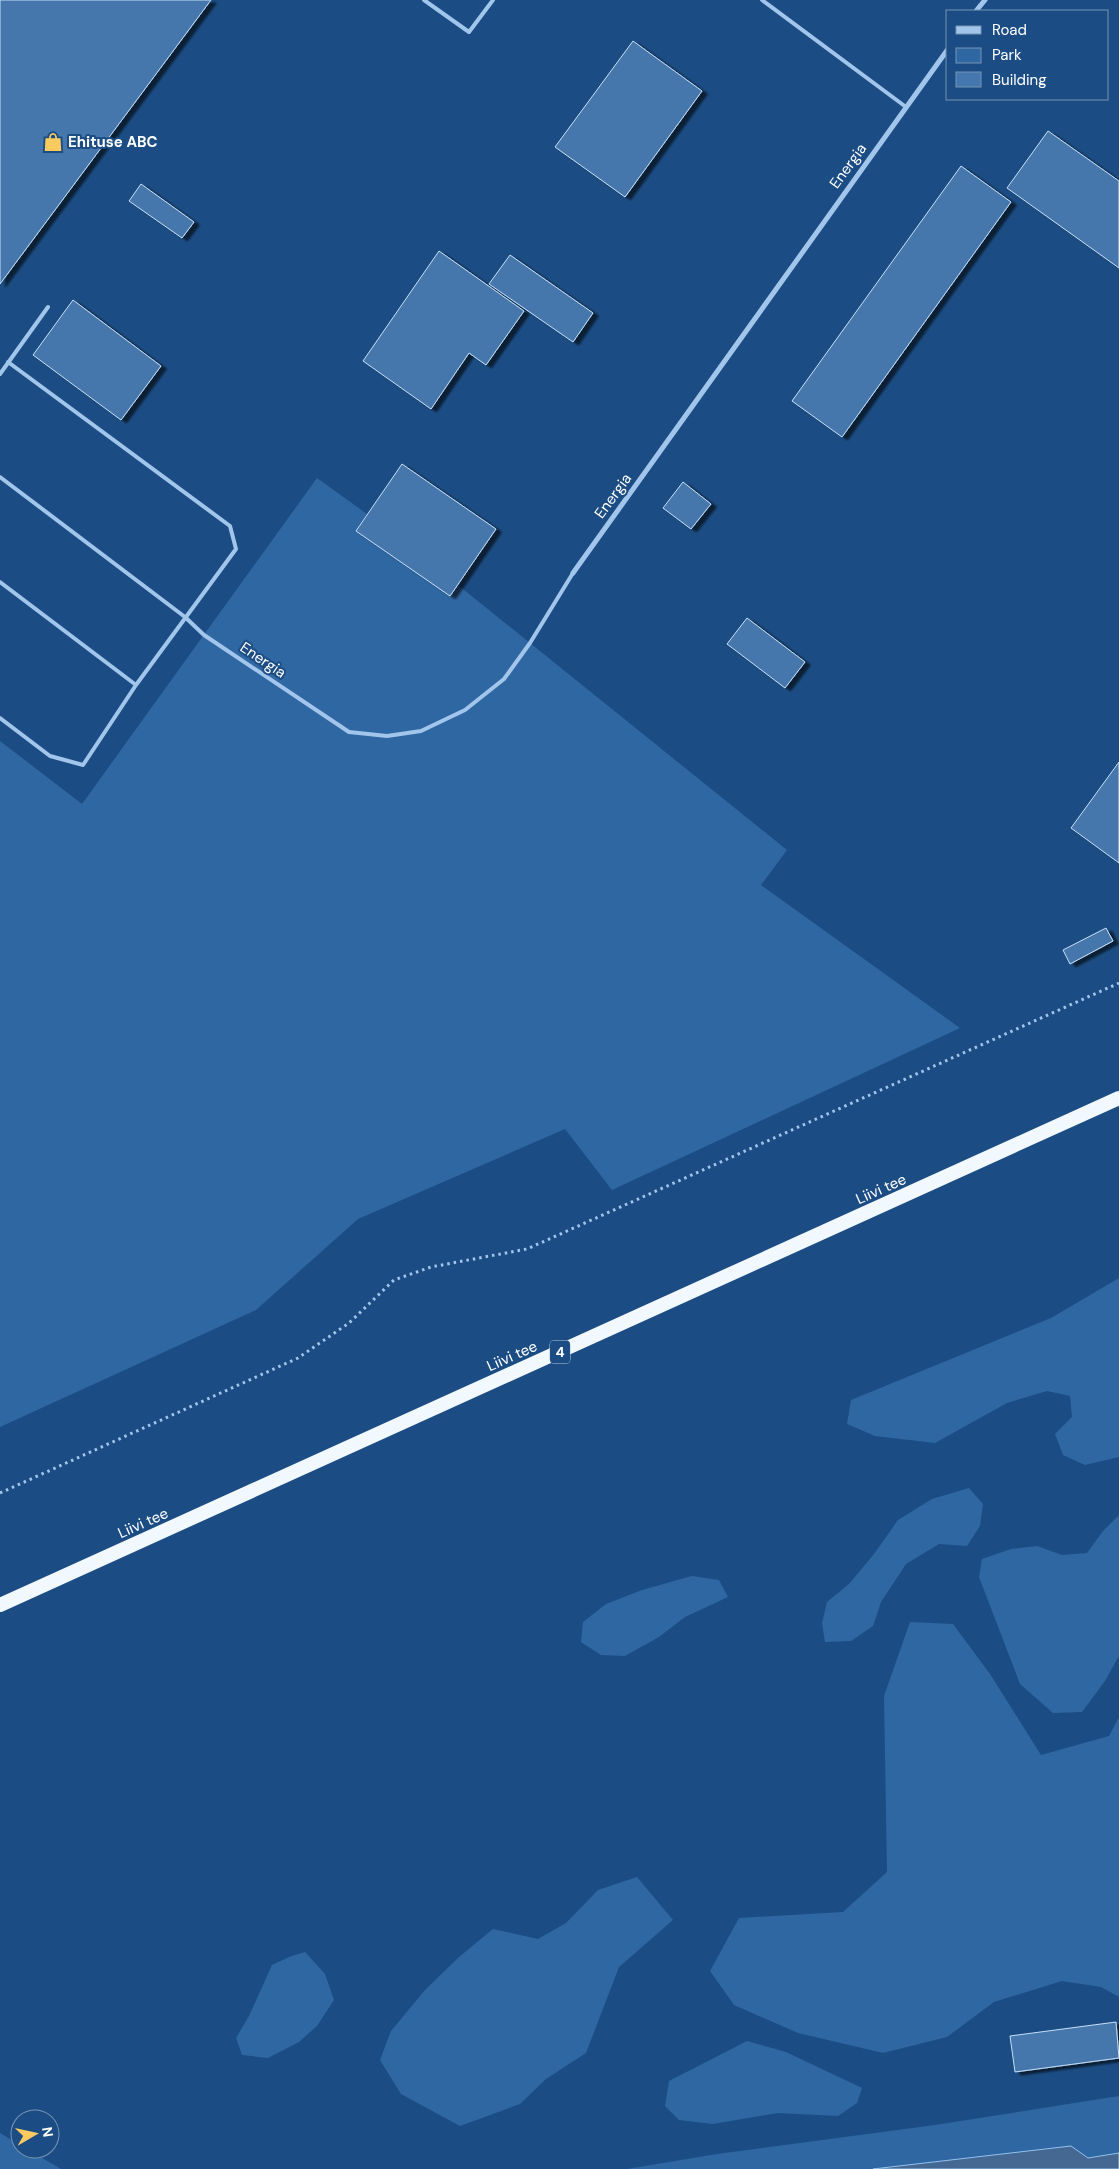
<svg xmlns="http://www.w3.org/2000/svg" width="1119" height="2169" font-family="'DM Sans',sans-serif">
<defs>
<filter id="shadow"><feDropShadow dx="5.5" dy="3" stdDeviation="1" flood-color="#0009"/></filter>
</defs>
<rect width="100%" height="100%" fill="#1b4d84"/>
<path fill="#2f67a2" d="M 317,478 L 367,514 L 356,531 L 450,596 L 458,585 L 787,850 L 761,885 L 960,1028 L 612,1190 L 565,1129 L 358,1219 L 256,1310 L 0,1427 L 0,741 L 82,804 Z
M 1119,1278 L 1119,1457 L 1085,1465 L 1063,1455 L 1055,1434 L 1072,1417 L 1070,1396 L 1047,1391 L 1007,1403 L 935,1443 L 875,1436 L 847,1424 L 851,1400 L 1051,1318 Z
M 969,1488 L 983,1504 L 980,1526 L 967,1546 L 939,1544 L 906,1564 L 881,1602 L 873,1626 L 851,1641 L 825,1642 L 822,1623 L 827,1602 L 849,1584 L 874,1554 L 898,1520 L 932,1499 Z
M 1119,1515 L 1119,1656 L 1105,1681 L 1082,1712 L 1053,1713 L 1020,1684 L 979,1577 L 982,1559 L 1011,1549 L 1037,1546 L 1062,1555 L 1087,1553 L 1103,1531 Z
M 692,1576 L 719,1580 L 728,1597 L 685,1617 L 659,1637 L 625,1656 L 601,1655 L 581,1642 L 583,1622 L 606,1604 L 642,1590 Z
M 910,1622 L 953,1624 L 990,1674 L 1041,1755 L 1109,1736 L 1119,1717 L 1119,1997 L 1101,1987 L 1062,1981 L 994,2002 L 947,2037 L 883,2053 L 798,2033 L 734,2005 L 710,1971 L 739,1918 L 843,1912 L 887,1872 L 884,1696 Z
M 637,1877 L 673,1920 L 619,1967 L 586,2053 L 546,2079 L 520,2104 L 460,2126 L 401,2094 L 380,2060 L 391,2031 L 425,1990 L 459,1957 L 493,1929 L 538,1939 L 566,1923 L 598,1890 Z
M 305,1952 L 325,1974 L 334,2000 L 317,2026 L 299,2042 L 268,2058 L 242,2055 L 236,2038 L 249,2016 L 272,1965 L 289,1957 Z
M 747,2041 L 786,2052 L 862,2088 L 857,2103 L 838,2116 L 778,2113 L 713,2124 L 679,2120 L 665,2106 L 669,2081 Z
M 1119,2096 L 1119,2169 L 627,2169 L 717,2154 L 935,2125 Z
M 0,2133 L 20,2145 L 20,2149 L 27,2149 L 61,2169 L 0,2169 Z"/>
<path fill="#446891" stroke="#95c1ed" d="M 1071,2146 L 1088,2158 L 1119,2153 L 1119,2169 L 873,2169 Z"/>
<path fill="#4477ad" stroke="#c7dff8" filter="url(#shadow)" d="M 0,0 L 211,0 L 0,284 Z
M 633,41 L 702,91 L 625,197 L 555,147 Z
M 1048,131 L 1119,181 L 1119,268 L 1007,188 Z
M 961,166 L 1011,202 L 842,437 L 792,401 Z
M 141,184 L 194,222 L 182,238 L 129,201 Z
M 439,251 L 524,311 L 486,365 L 469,353 L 431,409 L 363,361 Z
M 510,255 L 593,313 L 573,342 L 489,284 Z
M 73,300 L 161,366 L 121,420 L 33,355 Z
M 402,464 L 496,529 L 450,596 L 356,531 Z
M 683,482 L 711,504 L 691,529 L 663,508 Z
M 747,618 L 805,662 L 785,688 L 727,644 Z
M 1119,762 L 1119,863 L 1071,828 Z
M 1106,928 L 1113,941 L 1070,964 L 1063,950 Z
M 1116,2022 L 1119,2058 L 1015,2072 L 1010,2036 Z"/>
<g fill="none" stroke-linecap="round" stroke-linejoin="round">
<path stroke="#a2c5eb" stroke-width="3" stroke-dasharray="2.5 4" stroke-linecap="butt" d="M 0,1493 L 298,1358 L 349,1323 L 394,1280 L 431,1267 L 527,1249 L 1119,983"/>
<path stroke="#a2c5eb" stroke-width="4" d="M 424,0 L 469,32 L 493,0
M 762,0 L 906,107
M 0,374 L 48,307
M 0,477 L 185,617 L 204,635 L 349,732 L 387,736 L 421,731 L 465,710 L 504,679 L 530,643 L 573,573
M 0,582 L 136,685
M 0,718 L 50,756 L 83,765 L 136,685 L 236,549 L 230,526 L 8,362"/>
<path stroke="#a2c5eb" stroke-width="5" d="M 976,11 L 985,0
M 573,573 L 948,49"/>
<path stroke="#f2f8ff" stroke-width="14" d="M 0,1605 L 1119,1098"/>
</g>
<defs>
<g id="shop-bare" transform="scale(1.5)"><path d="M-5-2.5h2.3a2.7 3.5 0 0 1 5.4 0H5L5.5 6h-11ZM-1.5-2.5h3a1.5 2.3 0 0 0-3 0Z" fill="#fcca5f" stroke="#1b4d84" stroke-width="2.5" paint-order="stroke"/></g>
</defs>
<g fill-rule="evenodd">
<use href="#shop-bare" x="53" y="142"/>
</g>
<g text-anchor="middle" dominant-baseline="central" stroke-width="4" stroke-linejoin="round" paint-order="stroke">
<rect fill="#1b4d84" stroke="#bbcada" stroke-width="1" x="550" y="1340.5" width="20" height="23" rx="4"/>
<g font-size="14" font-weight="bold" fill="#fff">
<text x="560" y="1352">4</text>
</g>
<g font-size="15" font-weight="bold" fill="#fff" stroke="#1b4d84" text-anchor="start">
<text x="68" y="142">Ehituse ABC</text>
</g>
<g font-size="15" fill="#fff" stroke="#1b4d84">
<text transform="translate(848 166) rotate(-54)">Energia</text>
<text transform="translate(613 496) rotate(-54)">Energia</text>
<text transform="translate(263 660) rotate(34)">Energia</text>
<text transform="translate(881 1189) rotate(-24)">Liivi tee</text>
<text transform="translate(512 1356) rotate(-24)">Liivi tee</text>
<text transform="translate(143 1523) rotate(-24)">Liivi tee</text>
</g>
</g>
<rect x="946" y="10" width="162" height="90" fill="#1b4d84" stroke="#7694b5"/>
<rect x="956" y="26" width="25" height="8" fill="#a2c5eb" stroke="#7694b5"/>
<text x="992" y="35" font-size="15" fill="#ffffff">Road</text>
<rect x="956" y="48" width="25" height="15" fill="#2f67a2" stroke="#7694b5"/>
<text x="992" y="60" font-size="15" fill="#ffffff">Park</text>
<rect x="956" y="72" width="25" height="15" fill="#4477ad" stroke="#7694b5"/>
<text x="992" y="85" font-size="15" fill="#ffffff">Building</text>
<g transform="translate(35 2134) rotate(81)"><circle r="24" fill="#1b4d84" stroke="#7694b5"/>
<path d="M0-4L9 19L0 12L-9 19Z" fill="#fcca5f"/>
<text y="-8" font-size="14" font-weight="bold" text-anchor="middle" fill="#ffffff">N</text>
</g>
</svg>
